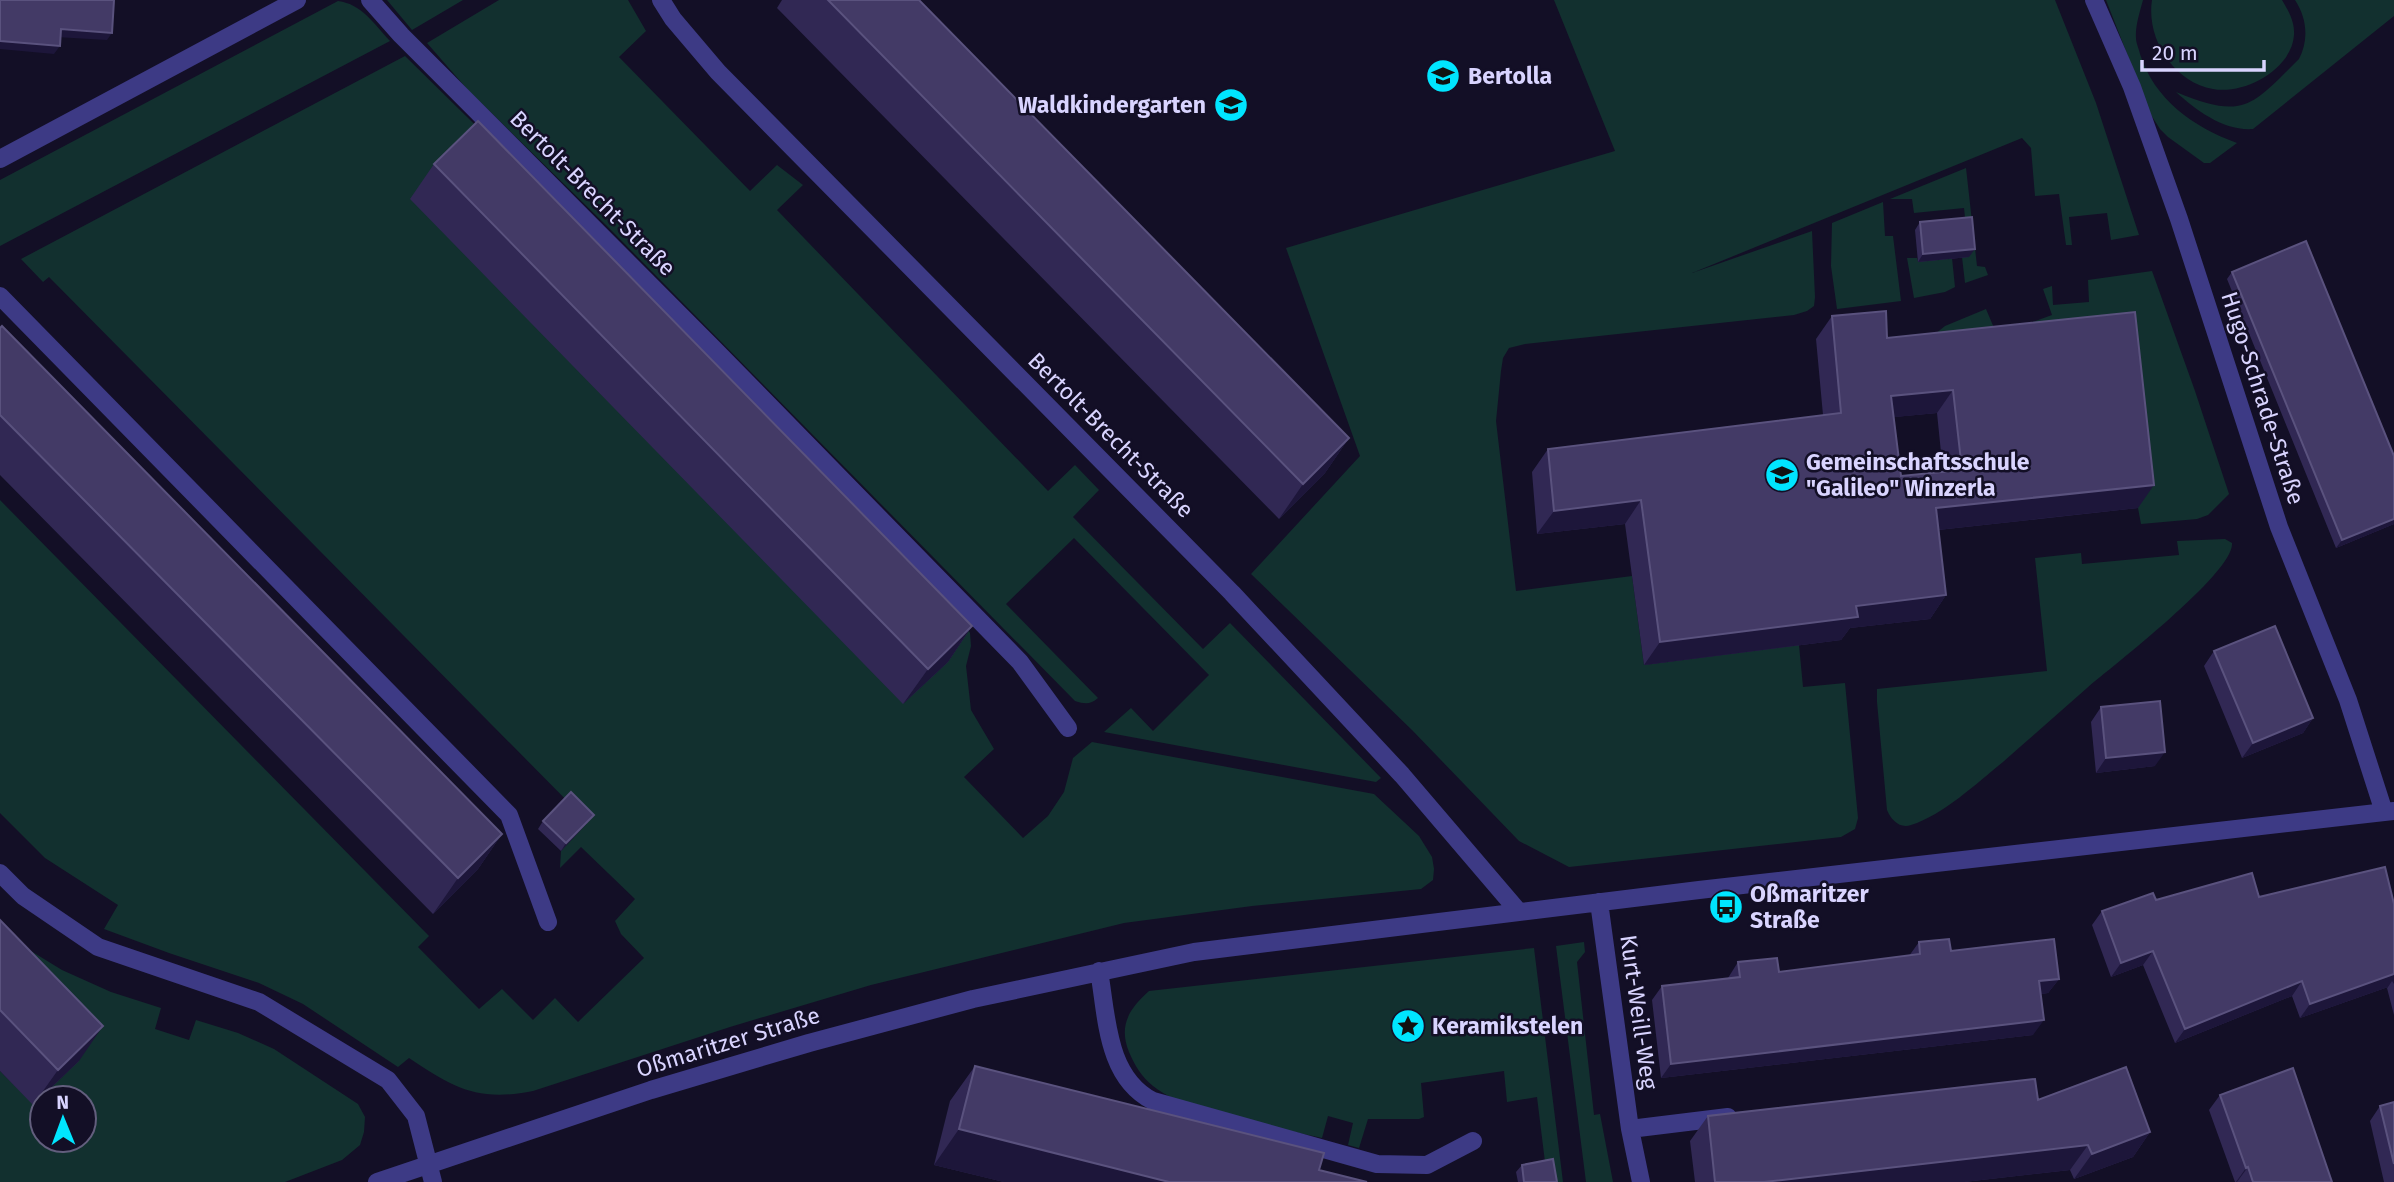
<svg xmlns="http://www.w3.org/2000/svg" width="2394" height="1182" font-family="'Fira Sans',sans-serif">
<rect width="100%" height="100%" fill="#130f26"/>
<path fill="#12302f" fill-rule="evenodd" d="M 387,0 L 463,0 L 412,30 Z
M 499,0 L 628,0 L 646,31 L 619,57 L 750,191 L 777,165 L 803,185 L 777,210 L 1048,491 L 1075,465 L 1099,490 L 1073,517 L 1203,649 L 1230,623 L 1381,778 L 1376,782 L 1104,732 L 1131,708 L 1153,731 L 1209,675 L 1074,538 L 1006,604 L 1098,698 C 1090,705 1085,704 1075,701 L 608,227 L 468,90 L 427,43 Z
M 1554,0 L 2055,0 L 2096,103 L 2139,235 L 2111,240 L 2107,213 L 2069,217 L 2072,245 L 2066,245 L 2059,194 L 2035,196 L 2031,148 L 2022,138 L 1692,273 L 1812,231 L 1815,297 L 1814,306 L 1807,311 L 1794,315 L 1525,344 L 1509,348 L 1503,358 L 1501,371 L 1496,421 L 1516,591 L 1632,576 L 1644,665 L 1799,645 L 1803,687 L 1845,683 L 1858,818 L 1855,829 L 1841,837 L 1569,867 L 1519,841 L 1412,730 L 1251,574 L 1360,456 L 1286,248 L 1615,151 Z
M 2106,0 L 2143,0 C 2140,11 2135,27 2136,38 C 2136,43 2139,49 2140,54 C 2154,99 2193,127 2237,143 L 2210,163 L 2204,163 L 2168,137 L 2160,129 L 2151,115 Z
M 2152,0 L 2282,0 C 2288,10 2295,22 2294,35 C 2292,69 2244,95 2213,89 C 2173,82 2146,38 2152,0 Z
M 2295,0 L 2394,0 L 2394,16 L 2253,129 C 2224,131 2197,111 2176,92 C 2244,120 2251,107 2299,59 C 2309,40 2307,18 2295,0 Z
M 338,1 C 362,4 374,24 390,41 L 0,246 L 0,180 Z
M 405,56 L 706,352 L 963,621 L 970,633 L 971,646 L 966,666 L 971,710 L 994,749 L 964,777 L 1023,838 L 1048,816 L 1064,792 L 1073,758 L 1092,742 L 1374,794 L 1419,836 L 1432,857 L 1434,869 L 1433,880 L 1421,889 L 1252,906 L 1124,923 L 871,985 L 730,1027 L 533,1091 C 477,1102 454,1088 409,1058 L 398,1067 L 303,1004 L 259,983 L 169,953 L 104,929 L 118,905 L 45,858 L 0,813 L 0,500 L 429,936 L 418,947 L 479,1009 L 502,989 L 533,1020 L 555,998 L 578,1022 L 644,958 L 621,934 L 615,921 L 635,899 L 581,847 L 560,868 L 561,851 L 588,822 L 49,277 L 43,282 L 21,259 Z
M 1966,168 L 1977,266 L 1985,267 L 1988,275 L 1965,283 L 1962,257 L 1969,256 L 1964,208 L 1914,213 L 1912,199 L 1890,199 Z
M 1883,202 L 1885,236 L 1893,236 L 1901,301 L 1837,309 L 1831,266 L 1832,223 Z
M 1907,258 L 1917,258 L 1918,261 L 1952,258 L 1955,287 L 1945,292 L 1914,298 Z
M 2152,271 L 2195,391 L 2229,494 L 2208,515 L 2197,519 L 2141,524 L 2138,508 L 1935,334 L 1945,326 L 1986,309 L 1997,335 L 2052,315 L 2043,289 L 2052,286 L 2053,305 L 2089,302 L 2088,280 Z
M 2225,539 L 2232,543 C 2235,572 2113,666 2087,688 C 2059,713 2031,737 2003,762 C 1977,783 1943,815 1911,825 C 1900,829 1891,820 1887,810 L 1877,702 L 1877,689 L 2047,671 L 2035,558 L 2081,553 L 2082,564 L 2179,555 L 2177,541 Z
M 13,940 L 62,970 L 111,992 L 161,1008 L 155,1029 L 189,1040 L 196,1020 L 238,1033 L 274,1049 L 358,1104 L 365,1117 L 364,1132 L 360,1145 L 342,1160 L 285,1182 L 0,1182 L 0,1071 L 34,1105 ZM 42,1098 L 84,1098 L 84,1140 L 42,1140 Z
M 1584,942 L 1585,952 L 1577,962 L 1594,1115 L 1600,1114 L 1613,1182 L 1586,1182 L 1556,946 Z
M 1534,948 L 1563,1182 L 1550,1182 L 1545,1162 L 1537,1097 L 1507,1102 L 1504,1071 L 1421,1083 L 1424,1117 L 1419,1119 L 1368,1119 L 1359,1148 L 1348,1145 L 1353,1123 L 1328,1116 L 1322,1138 C 1278,1128 1187,1114 1153,1086 C 1141,1076 1135,1066 1129,1052 C 1118,1025 1130,1008 1149,991 Z"/>
<g fill="none" stroke-linecap="round" stroke-linejoin="round">
<path stroke="#3d3a85" stroke-width="18" d="M 370,0 L 401,35 L 713,348 L 1020,662 L 1068,728
M 661,0 L 673,19 L 718,72 L 1232,593 L 1402,775 L 1519,912
M 2094,0 L 2132,87 L 2179,219 L 2279,527 L 2348,700 L 2384,812
M 0,159 L 297,0
M 0,296 L 509,815 L 548,922
M 0,873 L 23,896 L 98,947 L 259,1002 L 388,1080 L 416,1116 L 433,1182
M 1599,902 L 1630,1129 L 1641,1182
M 1099,971 C 1107,1016 1106,1077 1153,1101 L 1377,1164 L 1427,1165 L 1473,1141
M 1630,1129 L 1728,1117
M 377,1182 L 651,1090 L 809,1043 L 973,999 L 1194,952 L 1699,890 L 2394,811"/>
</g>
<path fill="#312854" fill-rule="evenodd" d="M 782,0 L 919,0 L 1349,438 L 1325,473 L 1279,519 L 777,8 Z
M 434,164 L 972,626 L 948,662 L 903,704 L 410,199 Z
M 1920,222 L 1969,257 L 1918,262 L 1915,230 Z
M 2232,272 L 2394,456 L 2394,524 L 2336,548 L 2227,279 Z
M 1832,316 L 1887,338 L 2138,508 L 1938,530 L 1946,595 L 1930,619 L 1850,628 L 1841,640 L 1644,665 L 1625,524 L 1537,534 L 1532,472 L 1548,449 L 1823,415 L 1816,339 ZM 1937,413 L 1943,472 L 1901,476 L 1894,417 Z
M 0,328 L 502,834 L 478,869 L 433,914 L 0,475 Z
M 2214,651 L 2313,718 L 2303,733 L 2242,758 L 2204,666 Z
M 2101,707 L 2155,766 L 2096,773 L 2091,722 Z
M 543,821 L 588,822 L 561,851 L 538,829 Z
M 2259,897 L 2394,904 L 2394,1015 L 2387,988 L 2388,987 L 2300,1018 L 2292,996 L 2175,1043 L 2143,965 L 2111,977 L 2092,925 L 2102,911 L 2156,900 Z
M 0,920 L 79,1061 L 33,1105 L 0,1071 Z
M 1919,942 L 2059,979 L 2048,993 L 2041,994 L 2033,1035 L 1661,1078 L 1652,1000 L 1662,986 L 1728,978 L 1738,962 L 1779,972 L 1909,956 Z
M 975,1066 L 1319,1170 L 1367,1182 L 1004,1182 L 934,1165 L 950,1101 Z
M 2220,1095 L 2332,1182 L 2235,1182 L 2209,1110 Z
M 2038,1100 L 2150,1132 L 2133,1157 L 2074,1179 L 2070,1170 L 1964,1182 L 1695,1182 L 1690,1141 L 1708,1116 Z
M 2394,1102 L 2394,1182 L 2384,1182 L 2370,1121 L 2380,1106 Z
M 1522,1165 L 1557,1182 L 1518,1182 L 1516,1172 Z"/>
<path fill="#1d163a" d="M 61,29 L 112,33 L 107,40 L 56,37 Z
M 0,41 L 60,46 L 54,54 L 0,49 Z
M 1975,249 L 1969,257 L 1918,262 L 1923,254 Z
M 1953,390 L 1937,413 L 1875,419 L 1891,396 Z
M 1349,438 L 1325,473 L 1279,519 L 1303,484 Z
M 2154,485 L 2138,508 L 1919,532 L 1936,508 Z
M 1641,500 L 1625,524 L 1537,534 L 1554,511 Z
M 2394,519 L 2394,524 L 2336,548 L 2342,540 Z
M 1946,595 L 1930,619 L 1850,628 L 1841,640 L 1644,665 L 1660,642 L 1856,606 Z
M 972,626 L 948,662 L 903,704 L 928,669 Z
M 2313,718 L 2303,733 L 2242,758 L 2253,743 Z
M 2165,752 L 2155,766 L 2096,773 L 2106,758 Z
M 594,815 L 588,822 L 561,851 L 566,843 Z
M 502,834 L 478,869 L 433,914 L 458,878 Z
M 2153,951 L 2143,965 L 2111,977 L 2121,963 Z
M 2394,974 L 2394,984 L 2392,981 L 2388,987 L 2300,1018 L 2310,1004 Z
M 2059,979 L 2048,993 L 2029,996 L 2039,981 Z
M 2302,981 L 2292,996 L 2175,1043 L 2185,1029 Z
M 2044,1020 L 2033,1035 L 1661,1078 L 1671,1064 Z
M 103,1026 L 79,1061 L 33,1105 L 58,1070 Z
M 959,1129 L 1169,1182 L 1004,1182 L 934,1165 Z
M 2150,1132 L 2133,1157 L 2074,1179 L 2092,1154 Z
M 2088,1145 L 2070,1170 L 1964,1182 L 1764,1182 Z
M 2248,1167 L 2237,1182 L 2236,1182 L 2246,1168 Z"/>
<path fill="#433a66" stroke="#5a527e" stroke-width="2" fill-rule="evenodd" d="M 0,0 L 114,0 L 112,33 L 61,29 L 60,46 L 0,41 Z
M 828,0 L 919,0 L 1349,438 L 1303,484 Z
M 478,121 L 972,626 L 928,669 L 434,164 Z
M 1972,217 L 1975,249 L 1923,254 L 1920,222 Z
M 2306,241 L 2394,456 L 2394,519 L 2342,540 L 2232,272 Z
M 1886,311 L 1887,338 L 2135,312 L 2154,485 L 1936,508 L 1946,595 L 1856,606 L 1858,617 L 1660,642 L 1641,500 L 1554,511 L 1548,449 L 1841,413 L 1832,316 ZM 1953,390 L 1962,470 L 1901,476 L 1891,396 Z
M 2,326 L 502,834 L 458,878 L 0,415 L 0,328 Z
M 2275,626 L 2313,718 L 2253,743 L 2214,651 Z
M 2160,701 L 2165,752 L 2106,758 L 2101,707 Z
M 571,792 L 594,815 L 566,843 L 543,821 Z
M 2385,867 L 2394,904 L 2394,974 L 2310,1004 L 2302,981 L 2185,1029 L 2153,951 L 2121,963 L 2102,911 L 2153,893 L 2156,900 L 2252,873 L 2259,897 Z
M 0,920 L 103,1026 L 58,1070 L 0,1010 Z
M 1949,939 L 1951,951 L 2054,939 L 2059,979 L 2039,981 L 2044,1020 L 1671,1064 L 1662,986 L 1740,977 L 1738,962 L 1777,958 L 1779,972 L 1920,954 L 1919,942 Z
M 975,1066 L 1324,1153 L 1319,1170 L 1367,1182 L 1169,1182 L 959,1129 Z
M 2126,1067 L 2150,1132 L 2092,1154 L 2088,1145 L 1764,1182 L 1715,1182 L 1708,1116 L 2035,1079 L 2038,1100 Z
M 2293,1068 L 2332,1182 L 2253,1182 L 2248,1167 L 2246,1168 L 2220,1095 Z
M 2394,1102 L 2394,1164 L 2380,1106 Z
M 1553,1159 L 1557,1182 L 1524,1182 L 1522,1165 Z"/>
<defs>
<g id="school-disc" transform="scale(1.75)"><circle r="9.5" fill="#00e5ff" stroke="#130f26"/><path d="M0-5L7-2L0 1L-7-2ZM-4 1L0 2.5L4 1V4Q0 6-4 4Z" fill="#111"/></g>
<g id="bus-disc" transform="scale(1.75)"><circle r="9.5" fill="#00e5ff" stroke="#130f26"/><path d="M-5-6H5V4H4V6H2V4H-2V6H-4V4H-5ZM-3.5-4V0h7V-4ZM-3.5 1.2v1.5H-2V1.2ZM2 1.2v1.5H3.5V1.2Z" fill="#111"/></g>
<g id="sight-disc" transform="scale(1.75)"><circle r="9.5" fill="#00e5ff" stroke="#130f26"/><path d="M0-6L1.8-2.2L6-1.7L2.9 1.2L3.7 5.4L0 3.3L-3.7 5.4L-2.9 1.2L-6-1.7L-1.8-2.2Z" fill="#111"/></g>
</defs>
<g fill-rule="evenodd">
<use href="#school-disc" x="1443" y="76"/>
<use href="#school-disc" x="1231" y="105"/>
<use href="#school-disc" x="1782" y="475"/>
<use href="#bus-disc" x="1726" y="907"/>
<use href="#sight-disc" x="1408" y="1026"/>
</g>
<g text-anchor="middle" dominant-baseline="central" stroke-width="5" stroke-linejoin="round" paint-order="stroke">
<g font-size="23" font-weight="bold" fill="#d9d4ff" stroke="#130f26" text-anchor="start">
<text x="1468" y="76">Bertolla</text>
<text x="1206" y="105" text-anchor="end">Waldkindergarten</text>
<text x="1806" y="462">Gemeinschaftsschule<tspan x="1806" dy="26">"Galileo" Winzerla</tspan></text>
<text x="1750" y="894">Oßmaritzer<tspan x="1750" dy="26">Straße</tspan></text>
<text x="1432" y="1026">Keramikstelen</text>
</g>
<g font-size="23" fill="#d9d4ff" stroke="#130f26">
<text transform="translate(593 193) rotate(45)">Bertolt-Brecht-Straße</text>
<text transform="translate(2263 398) rotate(72)">Hugo-Schrade-Straße</text>
<text transform="translate(1111 435) rotate(45)">Bertolt-Brecht-Straße</text>
<text transform="translate(1639 1012) rotate(82)">Kurt-Weill-Weg</text>
<text transform="translate(728 1042) rotate(-17)">Oßmaritzer Straße</text>
</g>
</g>
<g transform="translate(63 1119) rotate(359)"><circle r="33" fill="#130f26" stroke="#625e7d" stroke-width="2"/>
<path d="M0-5L12 26L0 18L-12 26Z" fill="#00e5ff"/>
<text y="-10" font-size="19" font-weight="bold" text-anchor="middle" fill="#d9d4ff">N</text>
</g>
<path d="M2142 60v10h122v-10" fill="none" stroke="#d9d4ff" stroke-width="3.5"/>
<text x="2152" y="60" font-size="21" fill="#d9d4ff" stroke="#130f26" stroke-width="5" paint-order="stroke">20 m</text>
</svg>
